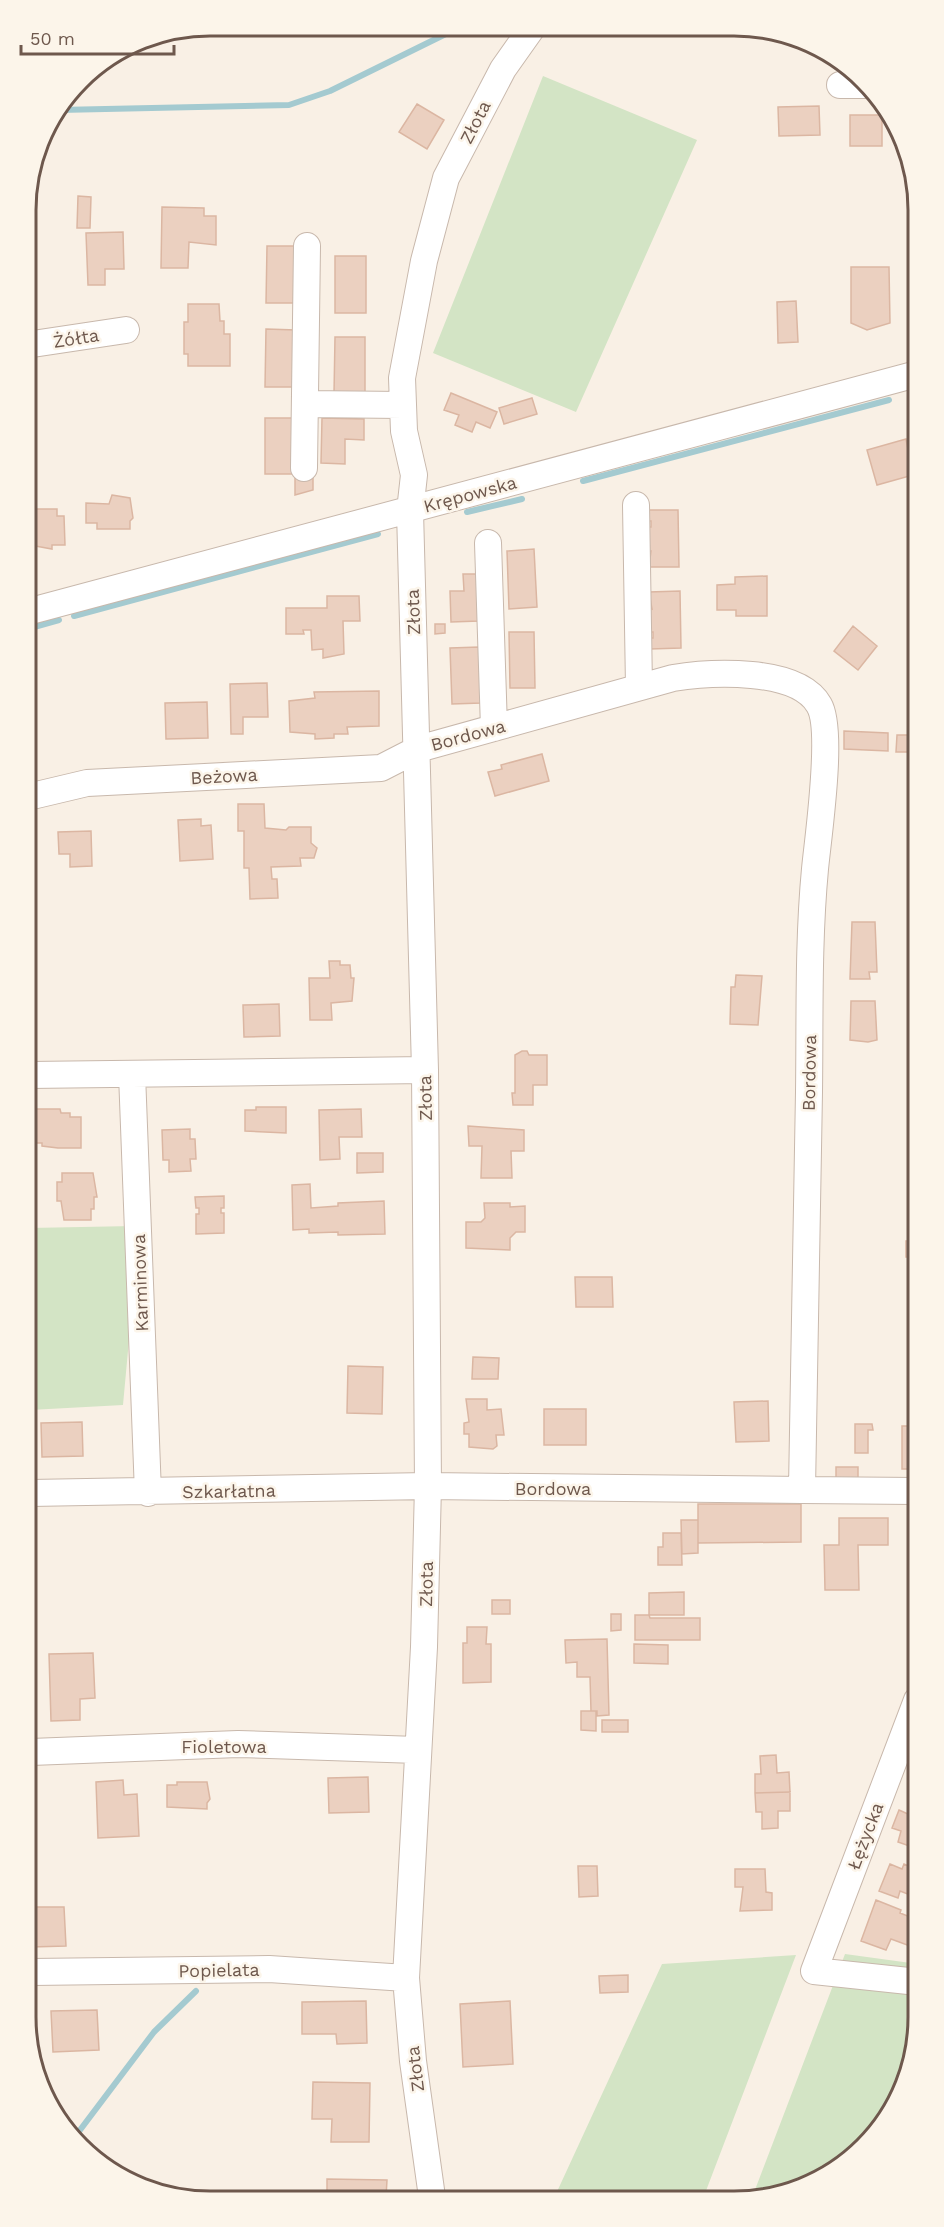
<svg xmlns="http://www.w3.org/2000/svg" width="944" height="2227" font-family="'Work Sans',sans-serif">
<rect width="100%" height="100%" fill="#f9f0e5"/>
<path fill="#d3e4c5" d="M 543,76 L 697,140 L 576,412 L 433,353 Z
M 134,1226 L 136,1264 L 123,1405 L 30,1410 L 29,1228 Z
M 845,1954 L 918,1964 C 918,2005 920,2048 905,2087 C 887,2131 829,2186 781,2195 C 772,2197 762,2195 753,2195 Z
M 796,1955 L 704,2196 L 555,2196 L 662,1964 Z"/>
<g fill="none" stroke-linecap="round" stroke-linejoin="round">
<path stroke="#a4cad0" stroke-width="6" d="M 59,110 L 289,105 L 330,91 L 460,27
M 583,481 L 889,400
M 467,512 L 522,499
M 74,616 L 378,534
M 27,629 L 59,620
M 74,2138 L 154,2032 L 196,1991"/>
</g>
<path fill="#ebd0c0" stroke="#dbb6a2" stroke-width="1.5" d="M 417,104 L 444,120 L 427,149 L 399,132 Z
M 819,106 L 820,135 L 779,136 L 778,107 Z
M 850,115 L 882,115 L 882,146 L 850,146 Z
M 78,196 L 91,197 L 90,228 L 77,228 Z
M 162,207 L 204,208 L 204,216 L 216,216 L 216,245 L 189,242 L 188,268 L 161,268 Z
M 123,232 L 124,269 L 105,269 L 105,285 L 88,285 L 86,233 Z
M 910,240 L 913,240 L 913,279 L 909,271 Z
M 267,246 L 297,246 L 296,303 L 266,303 Z
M 335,256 L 366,256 L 366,313 L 335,313 Z
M 851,267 L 889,267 L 890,323 L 867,330 L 851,323 Z
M 796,301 L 798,342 L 778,343 L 777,302 Z
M 188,304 L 219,304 L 220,321 L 224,321 L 224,334 L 230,334 L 230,366 L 188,366 L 188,354 L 184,354 L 184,322 L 188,322 Z
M 266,329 L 296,330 L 295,387 L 265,387 Z
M 335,337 L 365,337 L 365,394 L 334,394 Z
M 451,393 L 497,412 L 490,428 L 476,422 L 472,432 L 455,425 L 459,415 L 444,410 Z
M 532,398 L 537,414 L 504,424 L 499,408 Z
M 265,418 L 295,418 L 295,474 L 265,474 Z
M 322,418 L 364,419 L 364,440 L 345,439 L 345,464 L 321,463 Z
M 906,439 L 913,475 L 877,485 L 867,450 Z
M 295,476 L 313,476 L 313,490 L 295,495 Z
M 112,495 L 130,498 L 133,518 L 130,521 L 130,529 L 97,529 L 97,523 L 86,523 L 86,503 L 109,504 Z
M 28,509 L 57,509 L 57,516 L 64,516 L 65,545 L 52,545 L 52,549 L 30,545 L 27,549 Z
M 648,510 L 678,510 L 679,567 L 649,567 L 651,551 L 648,551 L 648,527 L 651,527 L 651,521 L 648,521 Z
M 534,549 L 537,607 L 509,609 L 507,551 Z
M 463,574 L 478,574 L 479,621 L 451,622 L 450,591 L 464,591 Z
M 767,576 L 767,616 L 736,616 L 736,610 L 717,610 L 717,585 L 735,584 L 735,577 Z
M 680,591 L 681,648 L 650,649 L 650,638 L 653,638 L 653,632 L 650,632 L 650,608 L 652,609 L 649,592 Z
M 327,596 L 359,596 L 360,621 L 343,621 L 344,654 L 323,658 L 323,649 L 312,650 L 311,630 L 303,630 L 304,634 L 286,634 L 286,608 L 327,608 Z
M 435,624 L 445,624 L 445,633 L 435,634 Z
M 853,626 L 877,646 L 858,670 L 834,651 Z
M 509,632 L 534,632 L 535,688 L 510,688 Z
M 479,647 L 481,703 L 452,704 L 450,648 Z
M 267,683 L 268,717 L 243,717 L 243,734 L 231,734 L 230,684 Z
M 379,691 L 379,726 L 347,727 L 348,734 L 334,734 L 334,738 L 315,739 L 315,734 L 290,732 L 289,701 L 315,698 L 314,692 Z
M 207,702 L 208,738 L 166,739 L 165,703 Z
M 844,731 L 888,733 L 888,751 L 844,749 Z
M 897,735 L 912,735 L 911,752 L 896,752 Z
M 542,754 L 549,781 L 495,796 L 488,772 L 502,769 L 501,765 Z
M 238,804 L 264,804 L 265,828 L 286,830 L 289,827 L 311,827 L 311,843 L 317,848 L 314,858 L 300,858 L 301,866 L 271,867 L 272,879 L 277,879 L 278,898 L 250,899 L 249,868 L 244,868 L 244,831 L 238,831 Z
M 201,819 L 201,826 L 211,825 L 213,859 L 180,861 L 178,820 Z
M 91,831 L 92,866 L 70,867 L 70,854 L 59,854 L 58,832 Z
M 852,922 L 875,922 L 877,972 L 869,972 L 870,979 L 850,979 Z
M 329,961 L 340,961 L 340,965 L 350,965 L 351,978 L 354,978 L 352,1001 L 331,1003 L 332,1020 L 310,1020 L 309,978 L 330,978 Z
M 736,975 L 762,976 L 758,1025 L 730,1024 L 731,987 L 735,987 Z
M 851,1001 L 875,1001 L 877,1040 L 868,1042 L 850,1040 Z
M 279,1004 L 280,1036 L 244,1037 L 243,1005 Z
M 522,1051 L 527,1051 L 529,1055 L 547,1055 L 547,1085 L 533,1085 L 533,1105 L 513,1105 L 512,1093 L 515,1093 L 515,1055 Z
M 256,1107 L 286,1107 L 286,1133 L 245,1131 L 245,1110 L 256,1110 Z
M 29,1109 L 60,1109 L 61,1113 L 70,1113 L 70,1117 L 81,1117 L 81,1148 L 58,1148 L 42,1146 L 42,1143 L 29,1143 Z
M 361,1109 L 362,1137 L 339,1137 L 340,1159 L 320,1160 L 319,1110 Z
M 468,1126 L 524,1130 L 524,1151 L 511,1151 L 512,1178 L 481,1178 L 482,1146 L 469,1146 Z
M 190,1129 L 190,1139 L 195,1139 L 196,1159 L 190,1159 L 191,1171 L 169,1172 L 169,1160 L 163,1160 L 162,1130 Z
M 357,1153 L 383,1153 L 383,1172 L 357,1173 Z
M 62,1173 L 93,1173 L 97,1197 L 94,1197 L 94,1209 L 91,1209 L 91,1220 L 64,1220 L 61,1201 L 57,1201 L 57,1182 L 62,1182 Z
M 310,1184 L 311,1208 L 338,1206 L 338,1203 L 384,1201 L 385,1234 L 338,1235 L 338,1232 L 309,1233 L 309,1229 L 293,1230 L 292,1185 Z
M 224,1196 L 224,1208 L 221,1208 L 221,1213 L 224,1213 L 224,1233 L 196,1234 L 196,1214 L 199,1214 L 199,1208 L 196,1208 L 195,1197 Z
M 484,1203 L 510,1203 L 510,1207 L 525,1206 L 525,1232 L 516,1232 L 510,1238 L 510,1250 L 466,1248 L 466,1222 L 481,1222 L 485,1218 Z
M 906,1241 L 916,1241 L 916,1257 L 906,1257 Z
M 575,1277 L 612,1277 L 613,1307 L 576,1307 Z
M 473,1357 L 499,1358 L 498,1379 L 472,1379 Z
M 348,1366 L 383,1367 L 382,1414 L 347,1413 Z
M 466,1399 L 487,1399 L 487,1410 L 501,1409 L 504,1435 L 496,1435 L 497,1446 L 493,1449 L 469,1447 L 469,1434 L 464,1434 L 464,1423 L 469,1422 Z
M 768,1401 L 769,1441 L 736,1442 L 734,1402 Z
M 544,1409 L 586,1409 L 586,1445 L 544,1445 Z
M 82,1422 L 83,1456 L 42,1457 L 41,1423 Z
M 855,1424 L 872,1424 L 873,1430 L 868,1430 L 868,1453 L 855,1453 Z
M 902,1426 L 916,1426 L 916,1469 L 902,1469 Z
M 836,1467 L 858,1467 L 858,1482 L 836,1482 Z
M 698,1504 L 801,1504 L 801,1542 L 698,1543 Z
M 839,1518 L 888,1518 L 888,1545 L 858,1545 L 859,1590 L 825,1590 L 824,1545 L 839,1545 Z
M 681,1520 L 698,1520 L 698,1553 L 682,1554 Z
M 663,1533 L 681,1533 L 682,1565 L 658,1565 L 658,1547 L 663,1547 Z
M 684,1592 L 684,1615 L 649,1615 L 649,1593 Z
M 492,1600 L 510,1600 L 510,1614 L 492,1614 Z
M 611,1614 L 621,1614 L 621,1630 L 611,1631 Z
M 635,1615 L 649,1615 L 650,1618 L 700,1618 L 700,1640 L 635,1640 Z
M 467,1627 L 487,1627 L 486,1644 L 491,1644 L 491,1682 L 463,1683 L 463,1643 L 467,1643 Z
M 607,1639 L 609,1715 L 597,1716 L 597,1711 L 591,1711 L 590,1677 L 577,1677 L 577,1662 L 566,1663 L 565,1640 Z
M 634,1644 L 668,1645 L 668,1664 L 634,1663 Z
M 93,1653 L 95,1698 L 80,1699 L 80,1720 L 51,1721 L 49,1654 Z
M 581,1711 L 596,1711 L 596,1731 L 581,1730 Z
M 602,1720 L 628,1720 L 628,1732 L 602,1732 Z
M 776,1755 L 777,1773 L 789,1772 L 790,1792 L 755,1793 L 755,1774 L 761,1774 L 760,1756 Z
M 368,1777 L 369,1812 L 329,1813 L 328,1778 Z
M 123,1780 L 124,1795 L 137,1794 L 139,1836 L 98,1838 L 96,1782 Z
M 177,1782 L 207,1782 L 210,1799 L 207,1803 L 207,1809 L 167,1807 L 167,1785 L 177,1785 Z
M 790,1792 L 790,1811 L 778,1811 L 778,1828 L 762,1829 L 762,1812 L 756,1812 L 755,1793 Z
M 899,1810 L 917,1818 L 918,1849 L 898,1842 L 901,1831 L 892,1828 Z
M 890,1864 L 902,1869 L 904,1864 L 918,1870 L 918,1898 L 900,1891 L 898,1898 L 879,1891 Z
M 578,1866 L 597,1866 L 598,1896 L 579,1897 Z
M 735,1869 L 765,1869 L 766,1892 L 772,1893 L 772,1910 L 740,1911 L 743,1887 L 735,1887 Z
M 876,1900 L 901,1910 L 900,1913 L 918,1920 L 918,1949 L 891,1939 L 886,1950 L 861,1941 Z
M 31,1907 L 64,1907 L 66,1946 L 31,1947 Z
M 628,1975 L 628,1992 L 600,1993 L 599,1976 Z
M 366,2001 L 367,2043 L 337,2044 L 336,2034 L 302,2034 L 302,2002 Z
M 510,2001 L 513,2064 L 463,2067 L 460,2004 Z
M 97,2010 L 99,2050 L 53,2052 L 51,2011 Z
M 313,2082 L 370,2083 L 369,2142 L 331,2142 L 332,2119 L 312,2119 Z
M 327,2179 L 387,2180 L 386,2197 L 327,2197 Z"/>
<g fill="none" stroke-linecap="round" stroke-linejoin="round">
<g stroke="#c8b8ac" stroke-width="28">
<path id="minor" d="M 840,85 L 867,85
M 26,345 L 126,330
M 305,404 L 403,405
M 304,468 L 307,246
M 636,505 L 639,687
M 488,543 L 494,728
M 27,612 L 913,375
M 28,797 L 87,783 L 381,768 L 418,749 L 673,678 C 710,672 797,667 819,705 C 834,730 818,837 815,869 C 808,943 810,1018 809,1092 C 807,1224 804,1357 802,1490 L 428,1486 L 30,1493
M 132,1074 L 148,1493
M 29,1075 L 425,1070
M 802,1490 L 916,1491
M 917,1700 L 814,1971 L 918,1982
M 31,1752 L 238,1744 L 417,1750
M 31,1972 L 269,1969 L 406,1978
M 432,2197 L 413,2061 L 406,1978 L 424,1647 L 428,1486 L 425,1070 L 410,511 L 414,475 L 404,431 L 402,378 L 424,261 L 446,178 L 503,69 L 532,28"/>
</g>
<use href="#minor" stroke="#fff" stroke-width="26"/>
</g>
<g text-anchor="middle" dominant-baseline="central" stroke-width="5" stroke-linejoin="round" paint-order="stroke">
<g font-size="18" fill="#6e584d" stroke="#fcf5ea">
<text transform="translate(475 122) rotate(-63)">Złota</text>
<text transform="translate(76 338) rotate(-9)">Żółta</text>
<text transform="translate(470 494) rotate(-15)">Krępowska</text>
<text transform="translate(413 612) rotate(-92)">Złota</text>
<text transform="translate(468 735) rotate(-15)">Bordowa</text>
<text transform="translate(224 776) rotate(-3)">Beżowa</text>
<text transform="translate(809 1073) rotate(-89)">Bordowa</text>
<text transform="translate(425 1098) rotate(-91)">Złota</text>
<text transform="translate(140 1283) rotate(-92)">Karminowa</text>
<text x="553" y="1488">Bordowa</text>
<text transform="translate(229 1491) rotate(-1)">Szkarłatna</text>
<text transform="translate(426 1584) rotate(-89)">Złota</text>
<text x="224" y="1746">Fioletowa</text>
<text transform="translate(865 1836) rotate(-69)">Łężycka</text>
<text transform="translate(219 1970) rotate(-1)">Popielata</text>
<text transform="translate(415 2069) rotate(-97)">Złota</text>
</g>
</g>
<path d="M0 0H944V2227H0ZM210 36H734A174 174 0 0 1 908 210V2017A174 174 0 0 1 734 2191H210A174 174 0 0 1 36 2017V210A174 174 0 0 1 210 36Z" fill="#fcf5ea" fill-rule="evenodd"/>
<path fill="none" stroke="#6e584d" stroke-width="3" d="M210 36H734A174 174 0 0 1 908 210V2017A174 174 0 0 1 734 2191H210A174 174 0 0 1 36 2017V210A174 174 0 0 1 210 36Z"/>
<path d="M21 45v9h153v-9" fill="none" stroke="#6e584d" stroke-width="3"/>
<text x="30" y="45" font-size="18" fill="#6e584d" stroke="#fcf5ea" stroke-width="4.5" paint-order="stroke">50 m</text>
</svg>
